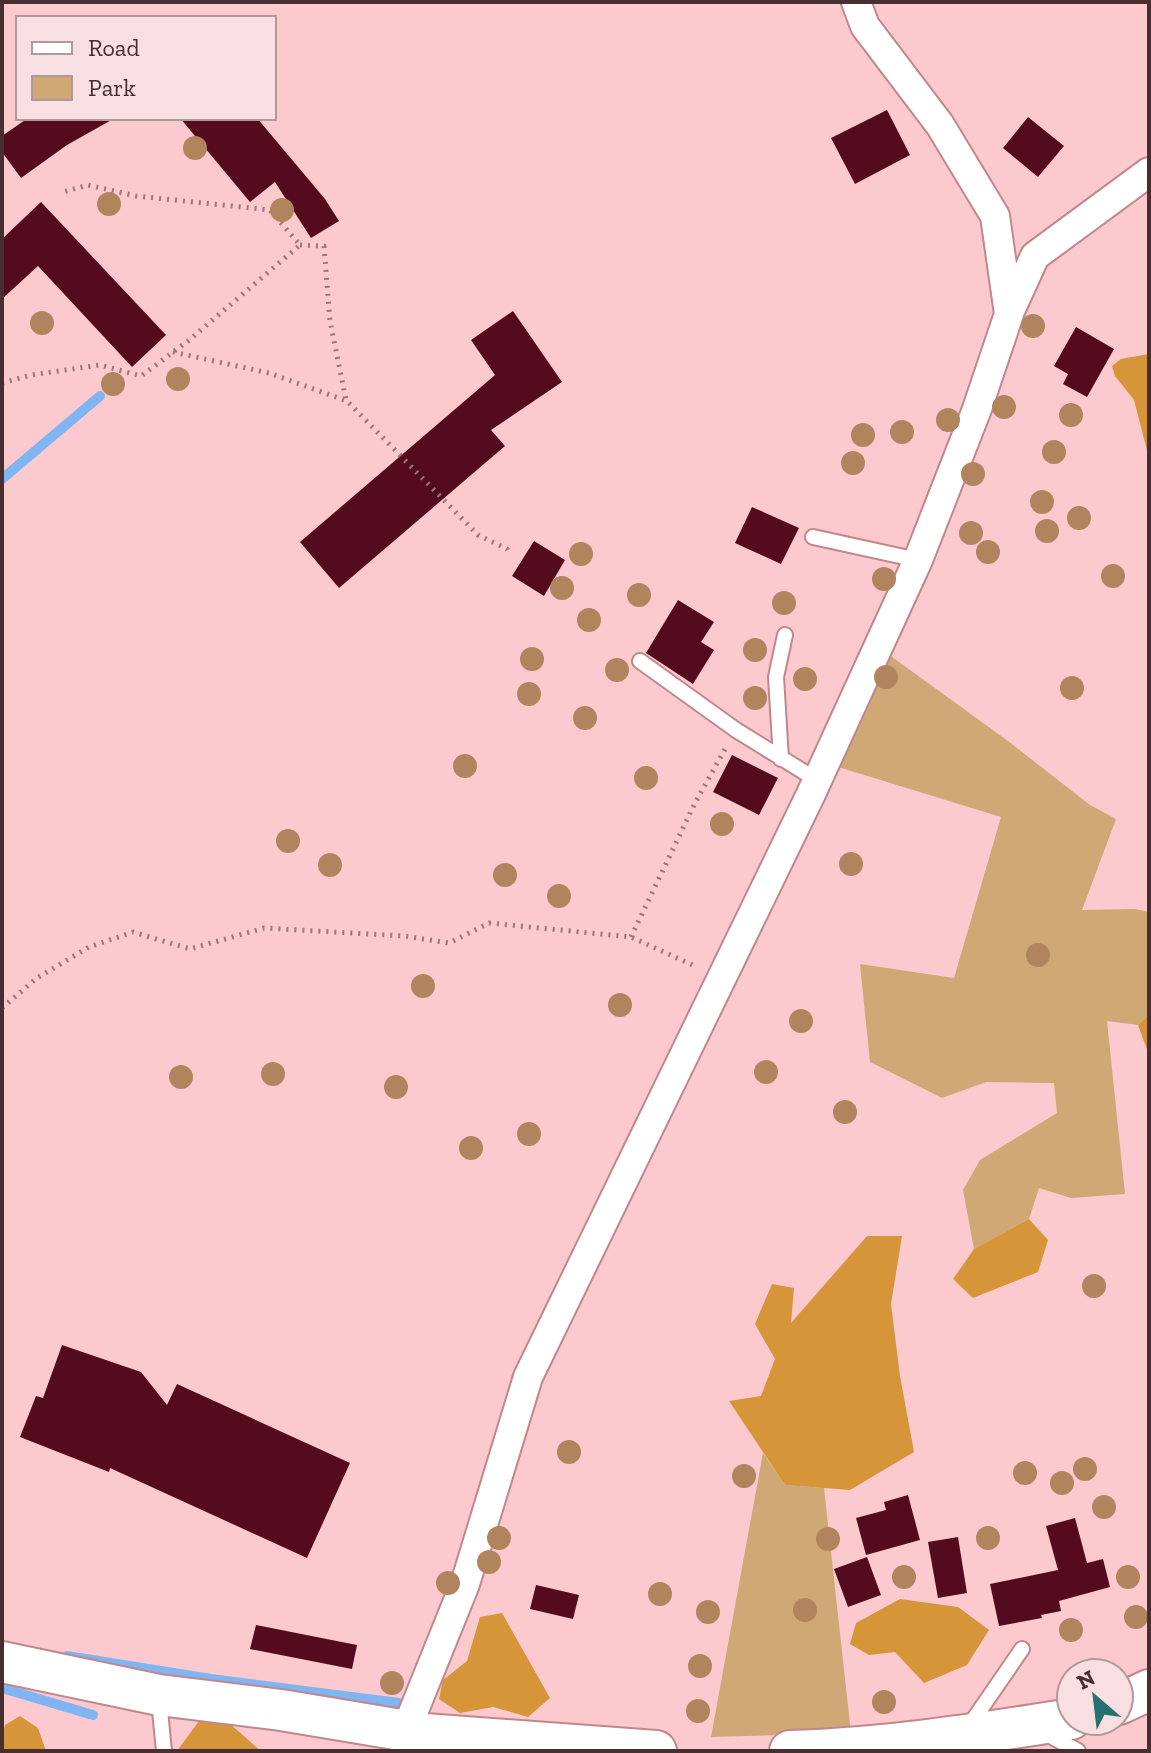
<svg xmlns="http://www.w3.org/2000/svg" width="1151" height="1753" font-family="'Zilla Slab',serif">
<rect width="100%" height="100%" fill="#fccace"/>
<path fill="#cfa875" d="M 888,654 L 1008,741 L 1090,805 L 1116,819 L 1082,910 L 1135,909 L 1149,912 L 1149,1015 L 1138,1025 L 1107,1021 L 1125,1194 L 1071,1198 L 1039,1188 L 1029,1219 L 974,1249 L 963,1190 L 980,1160 L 1057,1113 L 1054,1083 L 986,1082 L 942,1098 L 870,1062 L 860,964 L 954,978 L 1001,817 L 835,766 Z
M 763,1453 L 785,1485 L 824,1488 L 851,1733 L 711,1737 Z"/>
<path fill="#d59538" d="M 1149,354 L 1149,458 L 1134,400 L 1115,376 L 1112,366 L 1121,359 Z
M 1149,1015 L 1149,1055 L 1138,1025 Z
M 1029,1219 L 1048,1240 L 1038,1272 L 973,1298 L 953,1279 L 974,1249 Z
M 867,1236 L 902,1236 L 891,1304 L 900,1376 L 914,1452 L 850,1490 L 785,1485 L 729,1401 L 761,1396 L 775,1359 L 755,1324 L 772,1284 L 794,1288 L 791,1323 Z
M 900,1599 L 958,1607 L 989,1630 L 967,1665 L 924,1683 L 895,1652 L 869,1655 L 850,1644 L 856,1623 Z
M 502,1613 L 550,1698 L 528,1717 L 493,1707 L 460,1713 L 439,1699 L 443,1680 L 467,1661 L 480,1617 Z
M 20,1716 L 38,1728 L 46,1751 L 3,1751 L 2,1737 L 5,1725 Z
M 199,1721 L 229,1723 L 261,1751 L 177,1751 Z"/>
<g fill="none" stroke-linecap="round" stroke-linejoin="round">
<path stroke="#81b5f2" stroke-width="10" d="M 2,479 L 100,396
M 67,1656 L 211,1679 L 399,1703
M 2,1688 L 93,1715"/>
</g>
<path fill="#550b1e" d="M 887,110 L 910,155 L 855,184 L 831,138 Z
M 1028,117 L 1064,146 L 1038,177 L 1003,148 Z
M 28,118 L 115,118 L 67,145 L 21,178 L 2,152 L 2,136 Z
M 180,118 L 257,118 L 325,199 L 339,221 L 311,238 L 275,182 L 250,202 Z
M 41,202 L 166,335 L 132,367 L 38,266 L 2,299 L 2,239 Z
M 513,311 L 562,382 L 491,430 L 505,446 L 339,588 L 300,542 L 495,375 L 471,340 Z
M 1076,327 L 1114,349 L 1087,397 L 1063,384 L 1068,374 L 1054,366 Z
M 752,507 L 799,528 L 781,564 L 735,543 Z
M 534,541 L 565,560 L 544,596 L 512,576 Z
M 678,600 L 714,622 L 701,642 L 714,650 L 693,684 L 646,653 Z
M 732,755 L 778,778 L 759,815 L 713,792 Z
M 62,1345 L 141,1372 L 167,1405 L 177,1384 L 350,1463 L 307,1558 L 110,1468 L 109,1472 L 20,1437 L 36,1396 L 43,1398 Z
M 908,1495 L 920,1540 L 866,1555 L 856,1518 L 886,1510 L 884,1502 Z
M 1075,1518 L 1087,1563 L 1103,1559 L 1110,1587 L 1059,1601 L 1061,1611 L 1041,1615 L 1042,1618 L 999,1626 L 990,1584 L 1058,1570 L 1046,1526 Z
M 958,1537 L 967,1593 L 938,1598 L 928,1542 Z
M 867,1557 L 881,1595 L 848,1607 L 834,1569 Z
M 536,1585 L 579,1595 L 573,1619 L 530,1609 Z
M 256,1625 L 357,1645 L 352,1669 L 250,1649 Z"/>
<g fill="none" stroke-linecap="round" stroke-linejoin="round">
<g stroke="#c0878c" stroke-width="18">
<path id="lane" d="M 813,537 L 918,560
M 640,661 L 736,730 L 817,780
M 781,759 L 776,677 L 785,635
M 159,1700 L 164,1751
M 969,1726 L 1022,1649
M 1045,1733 L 1078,1751"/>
</g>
<g stroke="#c0878c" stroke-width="32">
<path id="street" d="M 1009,313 L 1035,256 L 1149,172
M 406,1730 L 465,1584 L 528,1377 L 810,796 L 918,560 L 977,409 L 1009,314 L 995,216 L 940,125 L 865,26 L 856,2"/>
</g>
<g stroke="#c0878c" stroke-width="44">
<path id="secondary" d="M 2,1662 L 159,1695 L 281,1710 L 425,1734 L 656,1751
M 1119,1704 L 1149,1690
M 790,1751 C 884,1748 978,1734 1071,1719"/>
</g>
<path stroke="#9a7679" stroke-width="5" stroke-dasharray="2 6" stroke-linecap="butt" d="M 300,245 L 324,246 L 330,321 L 346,400
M 173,352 L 269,373 L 347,401 L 478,535 L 507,549 L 510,555
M 2,383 L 31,375 L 100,365 L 141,376 L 188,341 L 300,245 L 270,210 L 136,196 L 88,185 L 63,192
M 631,937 L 695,803 L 725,749
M 2,1008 L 37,978 L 89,947 L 133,932 L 190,949 L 264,928 L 404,936 L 449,943 L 489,923 L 631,937 L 697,967"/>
<use href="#lane" stroke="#fff" stroke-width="14"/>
<use href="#street" stroke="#fff" stroke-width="28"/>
<use href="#secondary" stroke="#fff" stroke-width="40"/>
</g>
<g fill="#b1845d">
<circle cx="195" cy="148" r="12"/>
<circle cx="109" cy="204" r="12"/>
<circle cx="282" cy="210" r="12"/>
<circle cx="42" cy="323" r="12"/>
<circle cx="1033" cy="326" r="12"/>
<circle cx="178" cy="379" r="12"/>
<circle cx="113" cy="384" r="12"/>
<circle cx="1004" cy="407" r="12"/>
<circle cx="1071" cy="415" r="12"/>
<circle cx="948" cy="420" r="12"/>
<circle cx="902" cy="432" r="12"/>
<circle cx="863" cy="435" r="12"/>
<circle cx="1054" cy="452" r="12"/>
<circle cx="853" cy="463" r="12"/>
<circle cx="973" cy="474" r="12"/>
<circle cx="1042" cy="502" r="12"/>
<circle cx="1079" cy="518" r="12"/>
<circle cx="1047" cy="531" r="12"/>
<circle cx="971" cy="533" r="12"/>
<circle cx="988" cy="552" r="12"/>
<circle cx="581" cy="554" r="12"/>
<circle cx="1113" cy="576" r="12"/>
<circle cx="884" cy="579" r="12"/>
<circle cx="562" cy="588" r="12"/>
<circle cx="639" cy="595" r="12"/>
<circle cx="784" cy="603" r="12"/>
<circle cx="589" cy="620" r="12"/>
<circle cx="755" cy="650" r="12"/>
<circle cx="532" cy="659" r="12"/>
<circle cx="617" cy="670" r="12"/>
<circle cx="886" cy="677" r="12"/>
<circle cx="805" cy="679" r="12"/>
<circle cx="1072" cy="688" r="12"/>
<circle cx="529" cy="694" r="12"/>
<circle cx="755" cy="698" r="12"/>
<circle cx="585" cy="718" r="12"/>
<circle cx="465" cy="766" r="12"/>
<circle cx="646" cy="778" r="12"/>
<circle cx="722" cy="824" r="12"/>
<circle cx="288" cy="841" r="12"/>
<circle cx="851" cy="864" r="12"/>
<circle cx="330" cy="865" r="12"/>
<circle cx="505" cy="875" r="12"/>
<circle cx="559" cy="896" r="12"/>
<circle cx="1038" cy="955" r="12"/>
<circle cx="423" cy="986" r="12"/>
<circle cx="620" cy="1005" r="12"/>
<circle cx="801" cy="1021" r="12"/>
<circle cx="766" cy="1072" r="12"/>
<circle cx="273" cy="1074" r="12"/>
<circle cx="181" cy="1077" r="12"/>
<circle cx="396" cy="1087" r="12"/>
<circle cx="845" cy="1112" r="12"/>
<circle cx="529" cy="1134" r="12"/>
<circle cx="471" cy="1148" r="12"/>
<circle cx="1094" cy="1286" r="12"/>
<circle cx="569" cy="1452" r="12"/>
<circle cx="1085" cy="1469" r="12"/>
<circle cx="1025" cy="1473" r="12"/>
<circle cx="744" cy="1476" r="12"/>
<circle cx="1062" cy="1483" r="12"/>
<circle cx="1104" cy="1507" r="12"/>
<circle cx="499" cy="1538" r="12"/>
<circle cx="988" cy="1538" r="12"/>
<circle cx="828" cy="1539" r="12"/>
<circle cx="489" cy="1562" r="12"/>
<circle cx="904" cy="1577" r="12"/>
<circle cx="1128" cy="1577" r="12"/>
<circle cx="448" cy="1583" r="12"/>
<circle cx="660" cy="1594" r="12"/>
<circle cx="805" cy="1610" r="12"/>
<circle cx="708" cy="1612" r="12"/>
<circle cx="1136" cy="1617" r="12"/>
<circle cx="1071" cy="1630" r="12"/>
<circle cx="700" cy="1666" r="12"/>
<circle cx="392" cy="1683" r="12"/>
<circle cx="884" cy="1702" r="12"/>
<circle cx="698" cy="1711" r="12"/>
</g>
<rect width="1151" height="1753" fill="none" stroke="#462e31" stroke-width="8"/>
<rect x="16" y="16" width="260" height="104" fill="#f8dfe1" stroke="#b1989b" stroke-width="2"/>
<rect x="32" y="42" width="40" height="12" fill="#ffffff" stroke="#b1989b" stroke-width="2"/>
<text x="88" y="56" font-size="24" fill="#462e31">Road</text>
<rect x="32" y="76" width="40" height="24" fill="#cfa875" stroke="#b1989b" stroke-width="2"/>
<text x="88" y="96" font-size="24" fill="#462e31">Park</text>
<g transform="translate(1095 1697) rotate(332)"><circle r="38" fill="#f8dfe1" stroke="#b1989b" stroke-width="2"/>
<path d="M0-6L14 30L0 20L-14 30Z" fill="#27716f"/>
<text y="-12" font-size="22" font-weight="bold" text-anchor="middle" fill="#462e31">N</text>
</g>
</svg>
